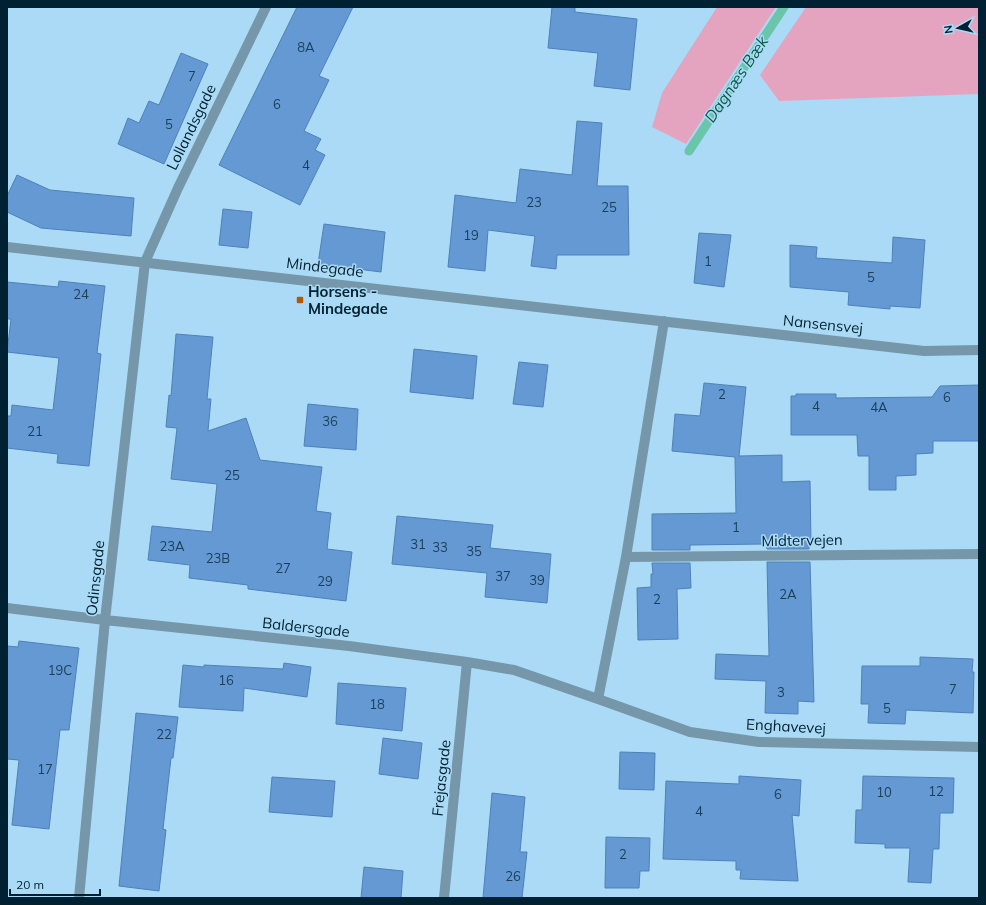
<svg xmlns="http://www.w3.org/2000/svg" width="986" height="905" font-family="Mulish,sans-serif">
<rect width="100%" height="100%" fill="#aadaf5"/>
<path fill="#e4a4bf" d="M 717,7 L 776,7 L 686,144 L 652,127 L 662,93 Z
M 806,7 L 979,7 L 979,94 L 779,101 L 760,75 Z"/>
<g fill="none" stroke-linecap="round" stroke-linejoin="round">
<path stroke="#6ac5aa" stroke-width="9" d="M 689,151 L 784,7"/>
</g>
<path fill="#6599d3" stroke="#4e81ba" d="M 297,7 L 353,7 L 319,76 L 329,80 L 304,131 L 321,139 L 315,150 L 325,155 L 300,205 L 219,165 Z
M 552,7 L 575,7 L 575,12 L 637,19 L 630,90 L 594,86 L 598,53 L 548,48 Z
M 181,53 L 208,64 L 164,164 L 118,144 L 128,118 L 139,123 L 149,101 L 159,105 Z
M 577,121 L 602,123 L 597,186 L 628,186 L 629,255 L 557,255 L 556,269 L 531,266 L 535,236 L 488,230 L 485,271 L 448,267 L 455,195 L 516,203 L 520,169 L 572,175 Z
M 17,175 L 50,190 L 134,198 L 131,236 L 41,228 L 7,212 L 7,196 Z
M 223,209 L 252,212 L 248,248 L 219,245 Z
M 324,224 L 385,232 L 381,272 L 318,264 Z
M 699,233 L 731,235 L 724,287 L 694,283 Z
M 893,237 L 925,240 L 920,308 L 890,306 L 890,309 L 848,305 L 849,292 L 790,287 L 790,245 L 817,247 L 816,258 L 892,263 Z
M 59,281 L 105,286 L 97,353 L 101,354 L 89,466 L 57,463 L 58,454 L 7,448 L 7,416 L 11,416 L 12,405 L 53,410 L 59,358 L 7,352 L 11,319 L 7,319 L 7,282 L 58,287 Z
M 176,334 L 213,337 L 207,399 L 211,399 L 208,431 L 246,418 L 260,460 L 322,467 L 316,511 L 331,513 L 327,549 L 352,552 L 346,601 L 248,589 L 248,585 L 189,578 L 190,565 L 148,560 L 152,526 L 212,532 L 217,484 L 171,479 L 177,428 L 166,427 L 169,395 L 171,396 Z
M 414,349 L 477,356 L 473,399 L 410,392 Z
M 519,362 L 548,365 L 543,407 L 513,404 Z
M 704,383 L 746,387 L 739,456 L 782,455 L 782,482 L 810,481 L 811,544 L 809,544 L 809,549 L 767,549 L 766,544 L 690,545 L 690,550 L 652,550 L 652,514 L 736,513 L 735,457 L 672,451 L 675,414 L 700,416 Z
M 979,385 L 979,441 L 933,441 L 933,453 L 916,454 L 916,475 L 896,476 L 896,490 L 869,490 L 869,456 L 858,456 L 857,435 L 791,435 L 791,396 L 796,396 L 796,394 L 836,394 L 836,398 L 932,397 L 940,386 Z
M 308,404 L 358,409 L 356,450 L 304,446 Z
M 397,516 L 493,525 L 490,548 L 551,554 L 547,603 L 485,597 L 487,573 L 392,564 Z
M 767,562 L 810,562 L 814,702 L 798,701 L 798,714 L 765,713 L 766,681 L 715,679 L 716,654 L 769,656 Z
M 652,563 L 690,563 L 691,588 L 677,589 L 678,639 L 638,640 L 637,588 L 651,587 L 651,574 L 653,574 Z
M 19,641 L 79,648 L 69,730 L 60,730 L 49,829 L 12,825 L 19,760 L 7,759 L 7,646 L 18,647 Z
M 920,657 L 973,659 L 972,672 L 974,672 L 973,713 L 906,710 L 905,724 L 868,723 L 869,704 L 861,704 L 862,666 L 920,666 Z
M 284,663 L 311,667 L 307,697 L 244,688 L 243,711 L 179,707 L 183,665 L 204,667 L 204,665 L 283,669 Z
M 338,683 L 406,688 L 402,731 L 336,724 Z
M 136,713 L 178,717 L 173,758 L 171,758 L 163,829 L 166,830 L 159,891 L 119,886 Z
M 383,738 L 422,743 L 418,779 L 379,774 Z
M 620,752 L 655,753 L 654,790 L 619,789 Z
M 739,776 L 801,780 L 799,816 L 792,815 L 798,881 L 740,879 L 741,870 L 736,870 L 736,861 L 663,859 L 666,781 L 739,784 Z
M 863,776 L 954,778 L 953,813 L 940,813 L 939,849 L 933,849 L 931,883 L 908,882 L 910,848 L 885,848 L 885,844 L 855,843 L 856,810 L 862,810 Z
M 272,777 L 335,781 L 332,817 L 269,812 Z
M 492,793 L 525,797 L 520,852 L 527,852 L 522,898 L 483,898 Z
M 606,837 L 650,838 L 649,871 L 640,871 L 639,888 L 605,888 Z
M 364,867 L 403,871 L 401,898 L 361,898 Z"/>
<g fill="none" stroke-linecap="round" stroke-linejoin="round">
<path stroke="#7597a9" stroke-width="10" d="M 7,247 L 924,351 L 979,350
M 626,557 L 979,554
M 7,608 L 105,620 L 349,646 L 467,662 L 514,670 L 598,699 L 690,732 L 759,742 L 979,747
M 598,699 L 626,557 L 664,321
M 79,898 L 105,620 L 145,262 L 178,188 L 266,7
M 444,898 L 467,662"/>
</g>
<rect fill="#b55802" stroke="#aadaf5" stroke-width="1.5" x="296" y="296" width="8" height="8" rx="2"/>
<g text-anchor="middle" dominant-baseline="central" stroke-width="3" stroke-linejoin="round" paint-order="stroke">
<g font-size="13" fill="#193f5a">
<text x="306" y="47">8A</text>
<text x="192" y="76">7</text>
<text x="277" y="104">6</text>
<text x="169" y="124">5</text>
<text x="306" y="165">4</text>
<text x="534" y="202">23</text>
<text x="609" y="207">25</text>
<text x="471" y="235">19</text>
<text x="708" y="261">1</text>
<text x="871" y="277">5</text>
<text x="81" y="294">24</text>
<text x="722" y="394">2</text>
<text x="947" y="397">6</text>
<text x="816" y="406">4</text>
<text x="879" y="407">4A</text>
<text x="330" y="421">36</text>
<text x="35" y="431">21</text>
<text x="232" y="475">25</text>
<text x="736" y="527">1</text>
<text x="418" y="544">31</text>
<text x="172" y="546">23A</text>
<text x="440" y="547">33</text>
<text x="474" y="551">35</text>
<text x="218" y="558">23B</text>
<text x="283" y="568">27</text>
<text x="503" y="576">37</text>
<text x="537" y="580">39</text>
<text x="325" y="581">29</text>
<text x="788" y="594">2A</text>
<text x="657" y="599">2</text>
<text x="60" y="670">19C</text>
<text x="226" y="680">16</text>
<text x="953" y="689">7</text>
<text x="781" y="692">3</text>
<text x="377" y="704">18</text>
<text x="887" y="708">5</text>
<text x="164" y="734">22</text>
<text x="45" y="769">17</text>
<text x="936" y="791">12</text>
<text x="884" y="792">10</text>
<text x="778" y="794">6</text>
<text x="699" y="811">4</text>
<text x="623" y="854">2</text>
<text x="513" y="876">26</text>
</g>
<g font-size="15" fill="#002131" stroke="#aadaf5">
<text transform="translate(191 127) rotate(-64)">Lollandsgade</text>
<text transform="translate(325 267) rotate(7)">Mindegade</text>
<text transform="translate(823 324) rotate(6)">Nansensvej</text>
<text transform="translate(802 540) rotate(-1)">Midtervejen</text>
<text transform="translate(95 578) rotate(-84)">Odinsgade</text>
<text transform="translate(306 627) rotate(6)">Baldersgade</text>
<text transform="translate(786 726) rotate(3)">Enghavevej</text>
<text transform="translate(441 778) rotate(-84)">Frejasgade</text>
</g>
<g font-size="15" font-weight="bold" fill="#002131" stroke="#aadaf5" text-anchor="start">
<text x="308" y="291">Horsens -<tspan x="308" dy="17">Mindegade</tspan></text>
</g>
<g font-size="16" font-style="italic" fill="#0b5947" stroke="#aadaf5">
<text transform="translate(736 79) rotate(-56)">Dagnæs Bæk</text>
</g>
</g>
<rect width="986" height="905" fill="none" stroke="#002131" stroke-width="16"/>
<g transform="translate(958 28) rotate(262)" stroke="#aadaf5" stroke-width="3" paint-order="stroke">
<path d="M0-3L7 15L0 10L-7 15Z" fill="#002131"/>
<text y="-6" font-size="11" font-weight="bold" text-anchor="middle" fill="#002131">N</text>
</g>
<path d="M10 889v6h90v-6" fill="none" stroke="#002131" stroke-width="2"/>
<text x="16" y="889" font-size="12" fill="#002131" stroke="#aadaf5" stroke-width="3" paint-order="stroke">20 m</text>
</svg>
